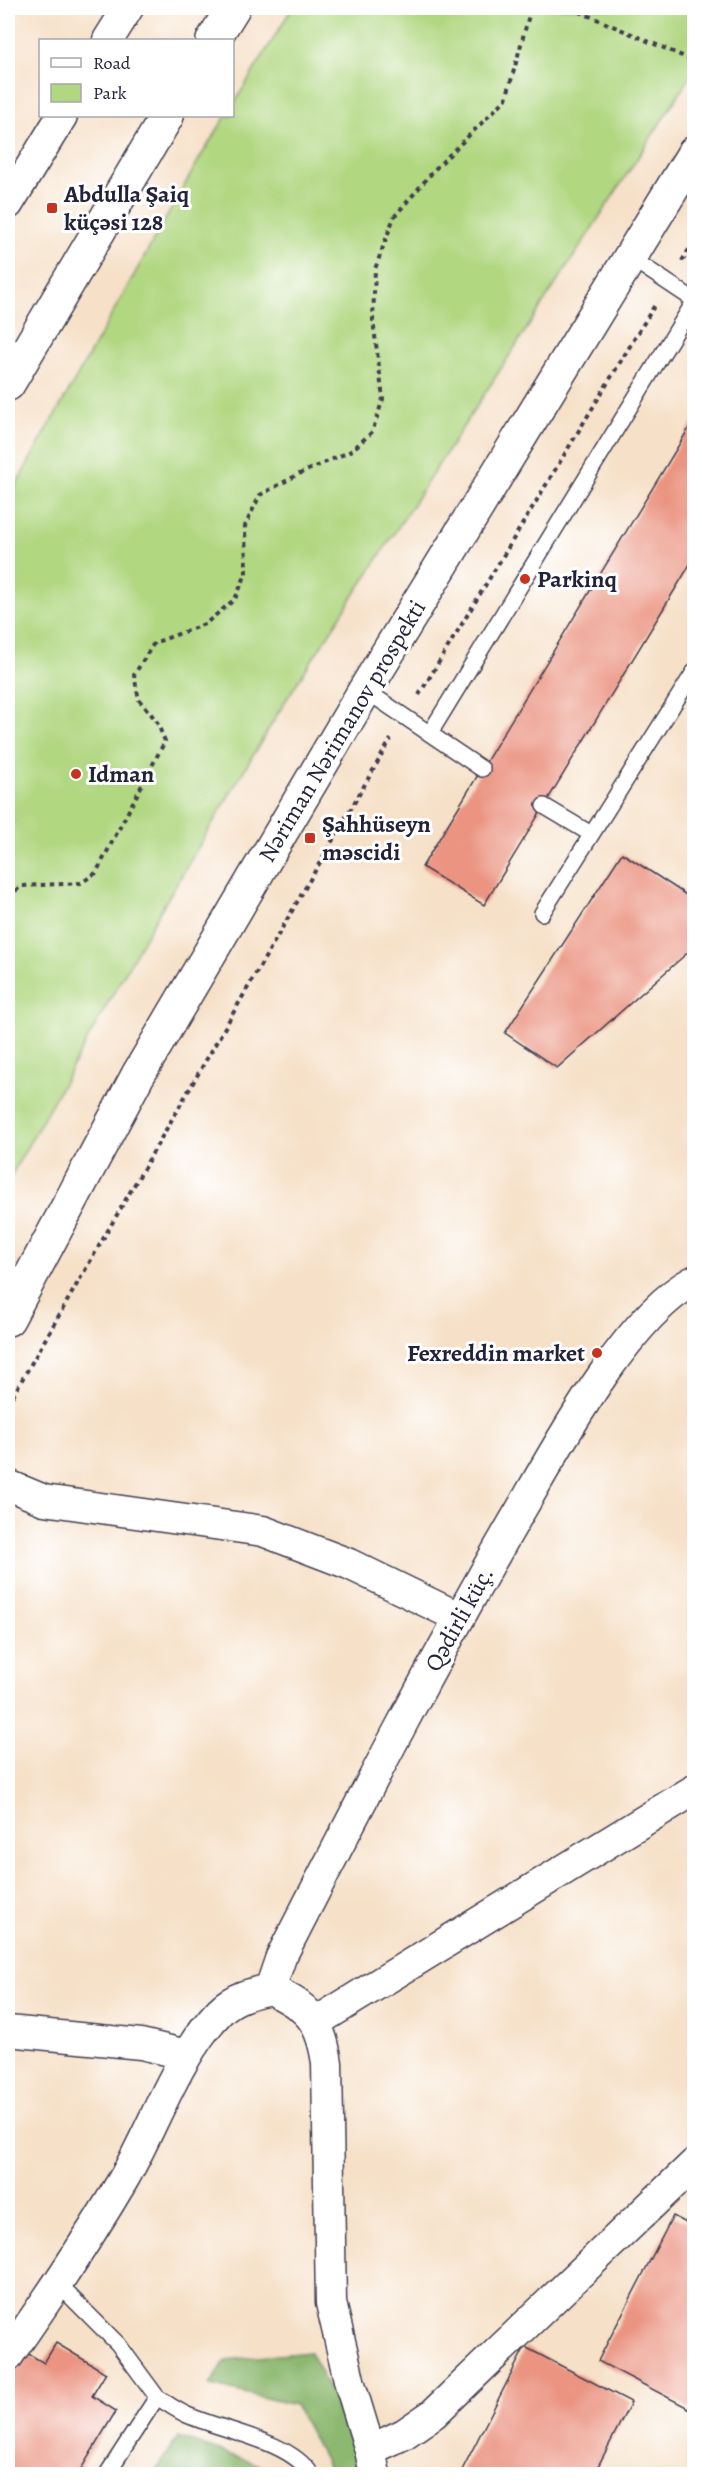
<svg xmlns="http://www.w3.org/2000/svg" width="702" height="2482" font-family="Alegreya,serif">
<rect width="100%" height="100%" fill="#fff"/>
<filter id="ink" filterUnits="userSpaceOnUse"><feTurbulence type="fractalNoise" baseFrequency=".0167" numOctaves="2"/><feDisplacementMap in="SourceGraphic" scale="12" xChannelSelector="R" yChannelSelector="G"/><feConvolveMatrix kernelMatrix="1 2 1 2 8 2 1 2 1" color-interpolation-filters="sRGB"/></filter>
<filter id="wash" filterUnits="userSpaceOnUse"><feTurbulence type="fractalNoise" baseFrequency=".008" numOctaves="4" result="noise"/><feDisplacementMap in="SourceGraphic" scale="24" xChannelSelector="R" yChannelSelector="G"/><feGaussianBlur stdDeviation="1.35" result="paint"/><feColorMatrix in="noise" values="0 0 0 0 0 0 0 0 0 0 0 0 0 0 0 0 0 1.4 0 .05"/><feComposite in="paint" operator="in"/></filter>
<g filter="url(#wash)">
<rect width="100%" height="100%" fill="#f6e0c7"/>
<path fill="#b1d781" stroke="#6a7c5e" stroke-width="1.5" d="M 292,8 L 694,8 L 694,71 L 286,700 L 153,923 L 8,1181 L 8,499 L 201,156 L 226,116 L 232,116 L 233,105 Z"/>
<path fill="#8cb86f" stroke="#576d55" stroke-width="1.5" d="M 310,2352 L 331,2393 L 363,2474 L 332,2474 L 295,2405 L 210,2385 L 226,2360 Z
M 178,2437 L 286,2474 L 154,2474 Z"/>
<g id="blocks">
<path fill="#eb9482" d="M 694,420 L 694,558 L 484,905 L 422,867 Z
M 622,853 L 694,900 L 694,947 L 557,1068 L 505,1033 Z
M 673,2216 L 694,2227 L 694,2411 L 598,2361 Z
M 56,2343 L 106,2373 L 92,2396 L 116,2411 L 78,2474 L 8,2474 L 8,2374 L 22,2350 L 44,2363 Z
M 525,2347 L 631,2402 L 594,2474 L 460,2474 Z"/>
</g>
</g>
<g filter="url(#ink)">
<use href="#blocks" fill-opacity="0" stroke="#423e50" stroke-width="1.5"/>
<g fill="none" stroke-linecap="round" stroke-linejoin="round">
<g stroke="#423e50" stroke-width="18">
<path id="service" d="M 631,258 L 694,300
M 365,690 L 482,769
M 430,733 L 694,302
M 544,806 L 591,834
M 542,913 L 694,672
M 58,2284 L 118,2344 L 157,2397
M 107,2474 L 157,2397 C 166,2403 175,2409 185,2414 C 222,2431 289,2440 311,2474"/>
</g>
<g stroke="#423e50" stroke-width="33">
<path id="minor" d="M 108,40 L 128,8
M 8,204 L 62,116
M 8,1485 L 44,1500 L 263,1531 L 349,1564 L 458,1617
M 270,1989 L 281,1957 C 359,1805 437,1653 523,1506 C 559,1443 630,1313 694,1281
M 316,2022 L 694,1790
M 8,2031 L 141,2044 L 187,2055
M 8,2356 C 48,2299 87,2241 123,2180 C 155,2125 175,2058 220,2011 C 234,1997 252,1993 270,1989 C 308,2007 321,2020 327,2063 L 331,2303 L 350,2384 L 370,2450 L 375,2474
M 370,2450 L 404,2434 L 433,2414 L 694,2164"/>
</g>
<g stroke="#423e50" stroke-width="36">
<path id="primary" d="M 213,40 L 233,8
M 8,384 L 167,116
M 8,1319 L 138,1075 L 365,690 L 694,153"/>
</g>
<path stroke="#423e50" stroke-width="4" stroke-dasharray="4.5 4.5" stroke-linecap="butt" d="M 571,8 L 694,61
M 682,261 L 694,241
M 419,695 L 656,303
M 8,896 L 22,886 L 81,883 L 96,873 L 165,741 L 156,720 L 139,700 L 134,675 L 154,643 L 205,624 L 235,599 L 246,574 L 245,526 L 260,495 L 299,474 L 351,451 L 372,432 L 383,399 L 373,320 L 375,269 L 394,217 L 437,167 L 506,99 L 531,8
M 8,1404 L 391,739"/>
<use href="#service" stroke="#fff" stroke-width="15"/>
<use href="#minor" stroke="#fff" stroke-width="30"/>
<use href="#primary" stroke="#fff" stroke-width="33"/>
</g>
</g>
<g fill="#c8321e" stroke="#fff" stroke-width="2">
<rect x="46" y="202" width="12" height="12" rx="3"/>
<circle cx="525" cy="579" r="6"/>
<circle cx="76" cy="774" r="6"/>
<rect x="304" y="832" width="12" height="12" rx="3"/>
<circle cx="597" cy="1353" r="6"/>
</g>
<g text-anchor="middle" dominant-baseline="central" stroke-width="6" stroke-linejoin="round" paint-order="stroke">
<g font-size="24" font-weight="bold" fill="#22223b" stroke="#fff" text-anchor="start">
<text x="64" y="194">Abdulla Şaiq<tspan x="64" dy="28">küçəsi 128</tspan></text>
<text x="537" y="579">Parkinq</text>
<text x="88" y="774">Idman</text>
<text x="322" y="824">Şahhüseyn<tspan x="322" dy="28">məscidi</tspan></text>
<text x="585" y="1353" text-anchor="end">Fexreddin market</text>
</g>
<g font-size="24" fill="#22223b" stroke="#fff">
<text transform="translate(342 731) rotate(-59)">Nəriman Nərimanov prospekti</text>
<text transform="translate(459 1619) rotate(-61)">Qədirli küç.</text>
</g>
</g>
<rect width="702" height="2482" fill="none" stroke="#fff" stroke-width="30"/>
<rect x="39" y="39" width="195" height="78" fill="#ffffff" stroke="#a7a7b1" stroke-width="1.5"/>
<rect x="51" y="58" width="30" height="9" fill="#ffffff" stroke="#a7a7b1" stroke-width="1.5"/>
<text x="93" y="69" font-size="18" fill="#22223b">Road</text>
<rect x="51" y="84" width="30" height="18" fill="#b1d781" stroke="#a7a7b1" stroke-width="1.5"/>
<text x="93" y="99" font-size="18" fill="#22223b">Park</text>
</svg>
